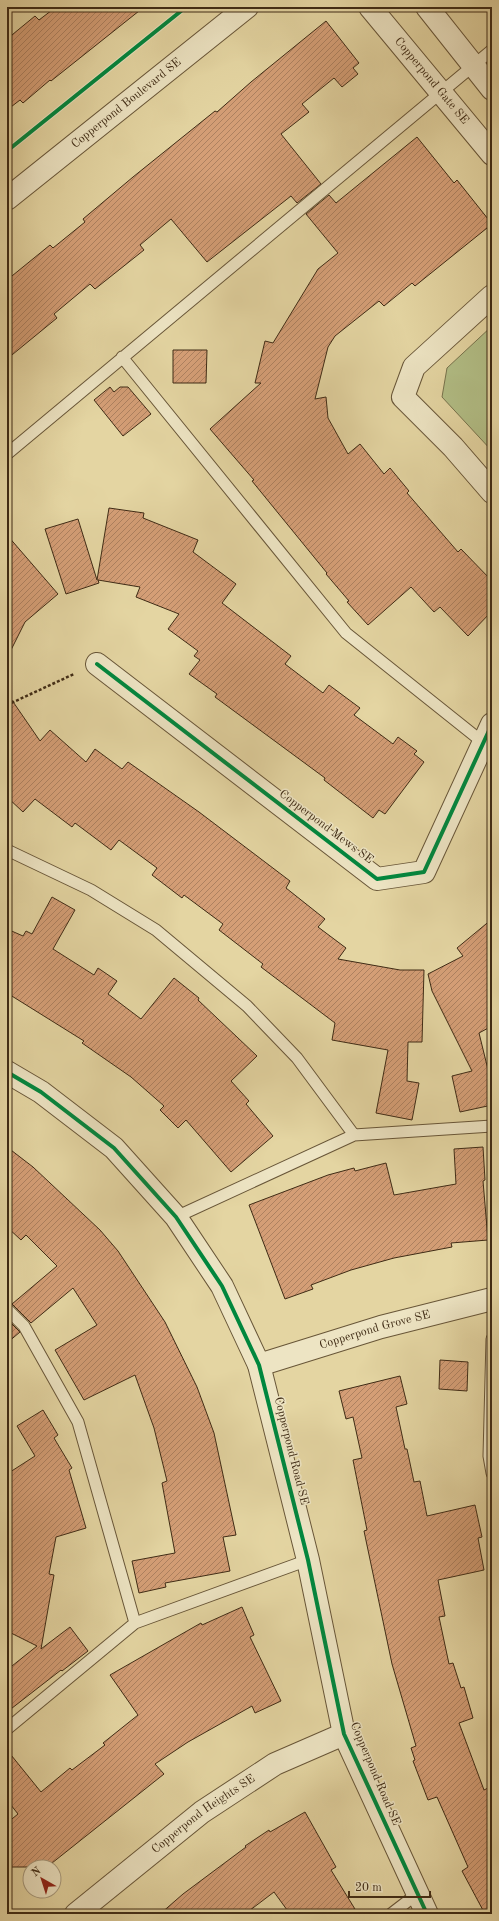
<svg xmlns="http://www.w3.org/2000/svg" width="499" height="1921" font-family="'Old Standard TT',serif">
<defs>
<pattern id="building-hatch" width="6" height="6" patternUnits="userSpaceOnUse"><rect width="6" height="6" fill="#d49e76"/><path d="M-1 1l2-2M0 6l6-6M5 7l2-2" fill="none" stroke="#ad8160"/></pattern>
</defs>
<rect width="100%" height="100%" fill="#e4d5a2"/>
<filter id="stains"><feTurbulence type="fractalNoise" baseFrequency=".005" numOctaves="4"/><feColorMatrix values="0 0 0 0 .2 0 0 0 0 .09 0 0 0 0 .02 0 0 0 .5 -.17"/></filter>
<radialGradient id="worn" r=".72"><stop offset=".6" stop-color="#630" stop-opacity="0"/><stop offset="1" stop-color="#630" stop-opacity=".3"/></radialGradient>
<path fill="#b2be86" stroke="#78744e" d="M 492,326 L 492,451 L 442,397 L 447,368 Z"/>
<path fill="url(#building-hatch)" stroke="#3f2b15" d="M 56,7 L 144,7 L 51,81 L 50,80 L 23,103 L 20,100 L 7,110 L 7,39 L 35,16 L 39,20 Z
M 326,21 L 359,63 L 353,68 L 358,74 L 342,87 L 334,78 L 302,104 L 309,112 L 281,134 L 321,184 L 297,203 L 291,196 L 207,262 L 171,219 L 140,245 L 144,250 L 95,289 L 90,284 L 54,314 L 57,318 L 7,359 L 7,280 L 50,245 L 53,248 L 85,222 L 83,219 L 133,177 L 215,111 L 217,112 L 251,82 Z
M 417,137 L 454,183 L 457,180 L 492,224 L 415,286 L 412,283 L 384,306 L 379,301 L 335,336 L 328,347 L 315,399 L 326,397 L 328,418 L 348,454 L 360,444 L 384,474 L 390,468 L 409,491 L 407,493 L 458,552 L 461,549 L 492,581 L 492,611 L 468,636 L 440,607 L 434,612 L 411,587 L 368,625 L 347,602 L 349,601 L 326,574 L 327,573 L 252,481 L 254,480 L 210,429 L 261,383 L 255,383 L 265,341 L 273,343 L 318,269 L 338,253 L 306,214 L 329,195 L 336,203 Z
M 173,350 L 207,350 L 206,383 L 173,383 Z
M 110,387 L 114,392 L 120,387 L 128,387 L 151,414 L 123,436 L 94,400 Z
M 109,508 L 144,513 L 143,518 L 198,540 L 193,552 L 236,584 L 222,603 L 291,656 L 285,664 L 323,693 L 329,685 L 360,708 L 354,715 L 393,744 L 398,737 L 417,751 L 414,754 L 424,762 L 385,814 L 379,810 L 373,818 L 324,780 L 325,778 L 215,697 L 217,694 L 189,674 L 200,660 L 194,656 L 198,651 L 168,629 L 179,614 L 136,597 L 140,587 L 98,580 L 99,583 L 66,594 L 45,529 L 78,519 L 97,580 Z
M 7,535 L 58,594 L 25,622 L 7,658 Z
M 7,693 L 40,741 L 50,730 L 86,762 L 95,749 L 122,769 L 128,762 L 199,812 L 290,881 L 286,888 L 325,919 L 318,927 L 346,948 L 338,959 L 400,970 L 424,970 L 422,1042 L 408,1042 L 407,1081 L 419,1083 L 412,1120 L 376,1113 L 388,1050 L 332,1040 L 335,1023 L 261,967 L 263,964 L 219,930 L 223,924 L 184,895 L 182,898 L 152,875 L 157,868 L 119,840 L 111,850 L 75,823 L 72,827 L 35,799 L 23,812 L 7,797 Z
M 52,897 L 75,910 L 53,949 L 94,975 L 98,968 L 117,981 L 108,994 L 141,1019 L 174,978 L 199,998 L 198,1000 L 257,1056 L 231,1081 L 249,1101 L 246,1104 L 273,1136 L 231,1172 L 186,1120 L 178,1128 L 160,1110 L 164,1106 L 131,1077 L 82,1043 L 84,1041 L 7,993 L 7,929 L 23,936 L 26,931 L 32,934 Z
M 492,919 L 492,1026 L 479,1033 L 492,1086 L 492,1105 L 460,1112 L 452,1076 L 472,1071 L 432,991 L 428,974 L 463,956 L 457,948 Z
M 7,1147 L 33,1167 L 100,1230 L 118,1251 L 165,1322 L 197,1387 L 214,1433 L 236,1535 L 223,1537 L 230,1571 L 165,1583 L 166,1587 L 139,1593 L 132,1561 L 175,1553 L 162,1483 L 167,1481 L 154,1428 L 135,1375 L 84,1400 L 55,1350 L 97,1325 L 73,1288 L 31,1323 L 12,1304 L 57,1266 L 26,1235 L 21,1240 L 7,1227 Z
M 483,1147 L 485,1180 L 483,1181 L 488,1240 L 451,1243 L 452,1247 L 394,1258 L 351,1270 L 311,1285 L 313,1289 L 285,1299 L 249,1205 L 328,1175 L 354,1168 L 355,1171 L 386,1163 L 394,1195 L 456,1184 L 454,1149 Z
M 7,1319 L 20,1332 L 7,1343 Z
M 440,1360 L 468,1362 L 467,1391 L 439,1389 Z
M 400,1376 L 407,1404 L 396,1407 L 405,1449 L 407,1449 L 414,1482 L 420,1481 L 427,1516 L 475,1505 L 482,1537 L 478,1538 L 484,1570 L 438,1580 L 445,1616 L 439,1617 L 449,1664 L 453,1663 L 461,1688 L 464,1687 L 473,1718 L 459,1723 L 484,1790 L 492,1786 L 492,1914 L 485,1914 L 462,1871 L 468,1867 L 437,1797 L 428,1800 L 413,1761 L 415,1760 L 411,1748 L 416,1746 L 392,1664 L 364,1531 L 367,1530 L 353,1460 L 362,1458 L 353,1417 L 346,1419 L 339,1391 Z
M 43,1410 L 58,1435 L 54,1438 L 72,1468 L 69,1470 L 86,1528 L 56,1537 L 49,1574 L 54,1575 L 41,1649 L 70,1627 L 88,1651 L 62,1671 L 61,1670 L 7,1712 L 7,1670 L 37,1646 L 7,1631 L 7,1474 L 35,1456 L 17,1426 Z
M 242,1607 L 254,1635 L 250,1637 L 281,1701 L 255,1713 L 252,1706 L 188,1742 L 155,1764 L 164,1774 L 47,1867 L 7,1867 L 7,1823 L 18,1814 L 7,1800 L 7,1750 L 41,1792 L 70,1768 L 72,1770 L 105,1745 L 103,1743 L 138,1715 L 110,1675 L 201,1623 L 202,1625 Z
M 305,1812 L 336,1867 L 331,1870 L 358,1914 L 290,1914 L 274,1892 L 245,1914 L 160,1914 L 183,1894 L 246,1847 L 245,1846 L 269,1830 L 270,1832 Z"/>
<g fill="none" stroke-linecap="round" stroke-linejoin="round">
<g stroke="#685638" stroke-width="13">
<path id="service" d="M 122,357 L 346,633 L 485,744
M 7,454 L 492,50
M 7,850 L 91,890 L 156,930 L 247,1006 L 297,1058 L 354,1135
M 176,1217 L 354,1135 L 492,1126
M 7,1309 L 24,1326 L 78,1422 L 135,1623
M 492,1339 L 489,1456 L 492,1473
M 7,1729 L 135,1623 L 308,1560
M 391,1914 L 417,1894"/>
</g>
<g stroke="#685638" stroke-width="24">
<g id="minor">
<path id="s1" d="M 370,7 L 492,154"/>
<path d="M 427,7 L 492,89"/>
<path d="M 492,296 L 414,367 L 403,397 L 453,447 L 492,492"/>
<path d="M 97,664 L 377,879 L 424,872 L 492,724"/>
<path d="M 7,1072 L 41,1092 L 114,1148 L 176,1217 L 222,1286 L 259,1365 L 308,1560 L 344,1734 L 427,1914"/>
<path id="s2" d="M 259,1365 L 381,1327 L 492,1299"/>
<path id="s3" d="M 76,1914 L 202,1812 L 275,1764 L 344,1734"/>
</g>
</g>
<g stroke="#685638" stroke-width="24">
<g id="tertiary">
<path id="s4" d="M 7,199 L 247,7"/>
</g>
</g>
<path stroke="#3f2b15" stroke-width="2.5" stroke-dasharray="3 2" stroke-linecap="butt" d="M 7,705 L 74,674"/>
<use href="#service" stroke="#ede4c3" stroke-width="11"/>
<use href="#minor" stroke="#ede4c3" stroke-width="22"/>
<use href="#tertiary" stroke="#ede4c3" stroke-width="22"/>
<g stroke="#ede4c3" stroke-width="6">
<path id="cycleway" d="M 7,151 L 186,7
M 97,664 L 377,879 L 424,872 L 492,724
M 7,1072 L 41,1092 L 114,1148 L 176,1217 L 222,1286 L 259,1365 L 308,1560 L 344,1734 L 427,1914"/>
</g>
<use href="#cycleway" stroke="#00873e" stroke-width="4"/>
</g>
<g text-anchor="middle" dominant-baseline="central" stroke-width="3" stroke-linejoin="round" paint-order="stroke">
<g font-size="12" fill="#3f2b15" stroke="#ede4c3">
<text stroke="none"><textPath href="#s1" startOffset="96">Copperpond Gate SE</textPath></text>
<text stroke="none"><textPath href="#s4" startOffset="153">Copperpond Boulevard SE</textPath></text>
<text transform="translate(326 827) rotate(37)">Copperpond Mews SE</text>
<text stroke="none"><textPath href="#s2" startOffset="121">Copperpond Grove SE</textPath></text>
<text transform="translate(291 1451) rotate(76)">Copperpond Road SE</text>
<text transform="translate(375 1774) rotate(67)">Copperpond Road SE</text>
<text stroke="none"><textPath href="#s3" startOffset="162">Copperpond Heights SE</textPath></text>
</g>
</g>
<rect width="499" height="1921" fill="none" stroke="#e4d5a2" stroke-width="24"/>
<rect x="8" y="8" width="483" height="1905" fill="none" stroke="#3f2b15" stroke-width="2"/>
<rect x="12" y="12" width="475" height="1897" fill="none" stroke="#3f2b15"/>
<g transform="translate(42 1879) rotate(321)"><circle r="19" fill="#ede4c3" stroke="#a79a7d"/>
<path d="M0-3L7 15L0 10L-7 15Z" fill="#8f2418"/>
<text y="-6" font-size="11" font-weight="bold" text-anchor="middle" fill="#3f2b15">N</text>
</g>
<path d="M349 1891v6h81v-6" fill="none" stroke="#3f2b15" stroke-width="2"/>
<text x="355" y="1891" font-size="12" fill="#3f2b15" stroke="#ede4c3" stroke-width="3" paint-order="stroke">20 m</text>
<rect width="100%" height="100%" filter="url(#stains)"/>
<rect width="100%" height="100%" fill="url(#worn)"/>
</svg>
